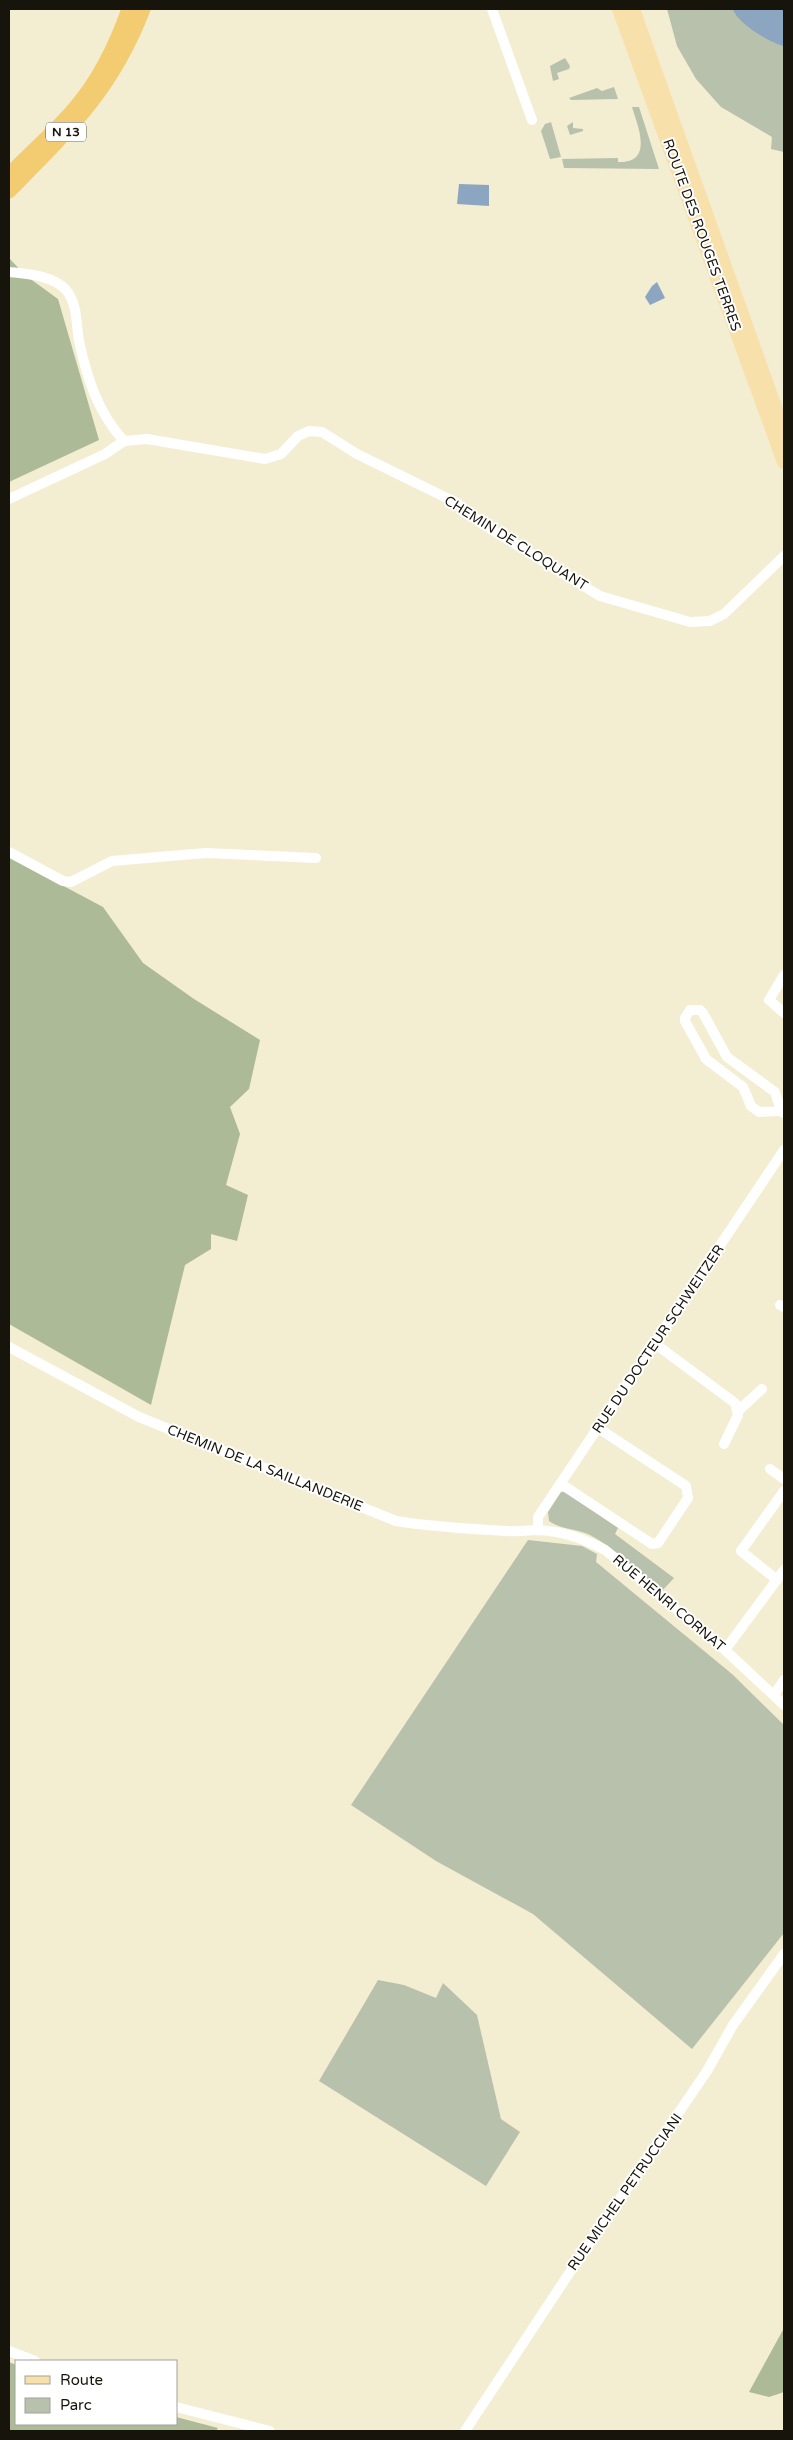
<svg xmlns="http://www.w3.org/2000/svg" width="793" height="2440" font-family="'Varela Round',sans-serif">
<rect width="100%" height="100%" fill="#f3edd1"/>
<path fill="#b8c1ab" d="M 667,9 L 784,9 L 784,152 L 771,149 L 772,137 L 721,107 L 696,79 L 677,46 Z
M 565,58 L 570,66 L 569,69 L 557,73 L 559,79 L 553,81 L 550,66 Z
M 614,87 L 618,99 L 571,100 L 569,98 L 597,88 L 602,91 Z
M 632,107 L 639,107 L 659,169 L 564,168 L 562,159 L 618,158 L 618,162 C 654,163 638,127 632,107 Z
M 551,122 L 561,157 L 550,159 L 541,131 L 545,124 Z
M 573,122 L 573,128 L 583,129 L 583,131 L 570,135 L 567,126 Z
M 561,1492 L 566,1492 L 618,1528 L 615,1534 L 674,1578 L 661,1592 C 639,1573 616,1548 590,1535 C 577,1529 560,1529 549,1521 L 548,1512 Z
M 528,1540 L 582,1546 L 597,1554 L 596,1562 L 732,1674 L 784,1725 L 784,1933 L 692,2049 L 533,1914 L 436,1861 L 351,1805 Z
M 378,1980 L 404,1985 L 436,1998 L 443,1983 L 477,2015 L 501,2119 L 520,2132 L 486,2186 L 319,2081 Z"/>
<path fill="#acba97" d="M 9,258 L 25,275 L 58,299 L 99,440 L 9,482 Z
M 9,857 L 103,907 L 143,963 L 194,999 L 260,1040 L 249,1089 L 230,1107 L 240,1134 L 226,1185 L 248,1195 L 237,1241 L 211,1234 L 211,1249 L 185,1265 L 151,1405 L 9,1324 Z
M 784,2328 L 784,2392 L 769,2397 L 749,2392 Z
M 9,2362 L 16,2365 L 16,2424 L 176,2424 L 176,2417 L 218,2428 L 216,2431 L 9,2431 Z"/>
<path fill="#8ca6c2" d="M 733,9 L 784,9 L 784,46 C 770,43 737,23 733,9 Z
M 459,184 L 489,185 L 489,206 L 457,204 Z
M 657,282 L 665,298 L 650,305 L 645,297 L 652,286 Z"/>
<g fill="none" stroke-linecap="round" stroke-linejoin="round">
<path stroke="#fff" stroke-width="10" d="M 492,9 L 532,120
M 9,272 C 27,274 52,275 66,290 C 78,304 76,325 79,341 C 87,378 98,413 124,441 L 147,439 L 265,459 L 281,454 L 298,436 L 309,431 L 322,432 L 357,454 L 457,503 L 484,525 L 600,596 L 690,622 L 710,621 L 724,614 L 784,556
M 9,499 L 105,454 L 124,441
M 9,852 L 63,881 L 71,882 L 112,861 L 206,853 L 316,858
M 784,975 L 769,1000 L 784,1013
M 781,1111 L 759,1112 L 751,1106 L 743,1087 L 706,1059 L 685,1021 L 685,1018 L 690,1010 L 700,1010 L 703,1013 L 727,1057 L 775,1092 L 781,1111 L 784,1113
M 780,1305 L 784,1307
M 654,1343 L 735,1403 L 738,1415 L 724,1444
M 9,1347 L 139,1417 L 396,1521 C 433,1527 469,1529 506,1531 C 517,1532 526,1530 537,1530 C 561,1531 585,1539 605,1550 L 725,1650 L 784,1705
M 738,1411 L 762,1389
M 770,1469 L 784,1479
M 561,1484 L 652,1544 L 658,1543 L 688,1498 L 686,1486 L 598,1428
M 538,1530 L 538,1517 L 784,1150
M 777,1580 L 741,1551 L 784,1491
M 725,1650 L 784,1570
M 774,1695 L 784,1680
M 9,2351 L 35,2361
M 176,2407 L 270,2431
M 465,2431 L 568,2275 L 707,2071 L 733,2025 L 784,1954"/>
<path stroke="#f8e0aa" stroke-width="14" d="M 619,9 L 784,462
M 633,9 L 784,432"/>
<path stroke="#f3cc71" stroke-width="15" d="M 9,175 C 31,152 56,131 76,107 C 100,79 117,43 129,9
M 9,191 C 68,131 112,90 143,9"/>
</g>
<g text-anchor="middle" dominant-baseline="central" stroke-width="4" stroke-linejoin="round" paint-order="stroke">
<rect fill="#fff" stroke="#5d5b54" stroke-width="1" x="46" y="122.5" width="40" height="19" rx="4"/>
<g font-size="12" font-weight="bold" fill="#17150b">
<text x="66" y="132">N 13</text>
</g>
<g font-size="14" fill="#17150b" stroke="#fff">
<text transform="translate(702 235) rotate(70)">ROUTE DES ROUGES TERRES</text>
<text transform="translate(516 543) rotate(32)">CHEMIN DE CLOQUANT</text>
<text transform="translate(658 1339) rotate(-56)">RUE DU DOCTEUR SCHWEITZER</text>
<text transform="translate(265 1468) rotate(22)">CHEMIN DE LA SAILLANDERIE</text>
<text transform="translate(669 1603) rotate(40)">RUE HENRI CORNAT</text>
<text transform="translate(625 2192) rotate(-55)">RUE MICHEL PETRUCCIANI</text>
</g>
</g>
<rect width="793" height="2440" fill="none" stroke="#17150b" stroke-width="20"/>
<rect x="15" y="2360" width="162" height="65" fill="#ffffff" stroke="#a2a19d"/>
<rect x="25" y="2376" width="25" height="8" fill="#f8e0aa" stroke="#a2a19d"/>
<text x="60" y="2385" font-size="15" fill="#17150b">Route</text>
<rect x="25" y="2398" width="25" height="15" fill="#b8c1ab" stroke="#a2a19d"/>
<text x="60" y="2410" font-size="15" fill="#17150b">Parc</text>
</svg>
